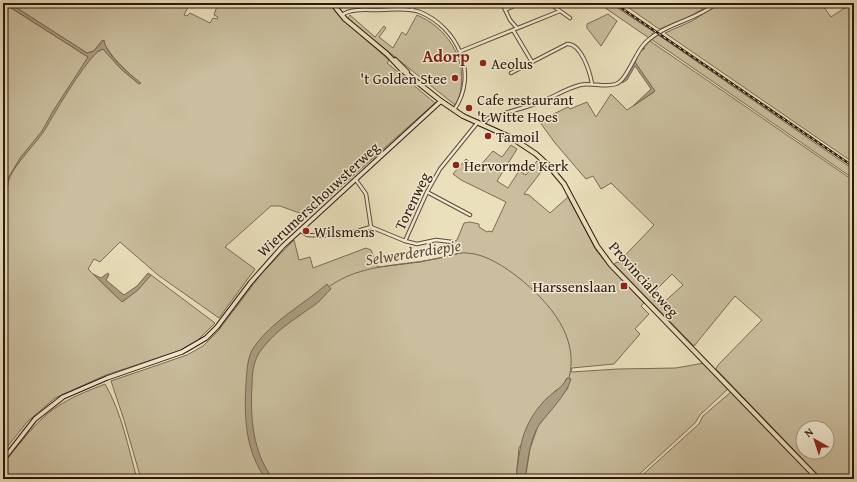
<svg xmlns="http://www.w3.org/2000/svg" width="857" height="482" font-family="'Gentium Book Plus',serif">
<rect width="100%" height="100%" fill="#eae0bc"/>
<filter id="stains"><feTurbulence type="fractalNoise" baseFrequency=".005" numOctaves="4"/><feColorMatrix values="0 0 0 0 .2 0 0 0 0 .09 0 0 0 0 .02 0 0 0 .5 -.17"/></filter>
<radialGradient id="worn" r=".72"><stop offset=".6" stop-color="#630" stop-opacity="0"/><stop offset="1" stop-color="#630" stop-opacity=".3"/></radialGradient>
<path fill="#cabe9e" stroke="#7c6a56" fill-rule="evenodd" d="M 3,3 L 88,57 L 103,49 L 121,69 L 139,84 L 140,83 C 126,71 111,57 102,40 L 94,51 L 87,53 L 9,3 L 190,3 L 184,15 L 187,16 L 190,13 L 210,23 L 213,18 L 217,19 L 218,17 L 214,15 L 218,3 L 329,3 L 342,19 L 389,60 L 387,63 L 435,103 L 308,216 L 280,206 L 271,206 L 225,247 L 255,269 L 219,318 L 158,275 L 120,242 L 100,262 L 94,259 L 88,269 L 120,300 L 124,301 L 151,275 L 215,323 L 195,343 L 181,350 L 106,375 L 55,398 L 27,422 L 3,452 Z
M 598,3 L 610,3 L 654,32 L 649,38 Z
M 622,3 L 713,3 L 685,19 L 659,29 Z
M 720,3 L 821,3 L 831,17 L 846,7 L 844,3 L 854,3 L 854,163 L 665,33 L 692,21 Z
M 608,14 L 617,21 L 601,46 L 587,28 L 587,24 Z
M 350,15 L 375,37 L 384,26 L 386,28 L 379,37 L 393,48 L 402,32 L 406,35 L 417,15 C 446,27 466,57 461,88 C 460,94 459,100 455,105 L 360,29 L 348,18 Z
M 657,34 L 854,170 L 854,179 L 651,39 Z
M 650,41 L 854,181 L 854,479 L 822,479 L 716,369 L 718,365 L 762,320 L 735,296 L 694,346 L 614,264 L 617,262 L 618,263 L 654,225 L 611,183 L 601,189 L 593,176 L 586,179 L 555,143 L 539,121 L 568,107 L 570,109 L 587,102 L 596,117 L 611,94 L 627,110 L 654,92 L 635,62 L 639,53 ZM 672,274 L 683,285 L 660,306 L 650,296 ZM 803,428 L 827,428 L 827,452 L 803,452 Z
M 511,145 L 517,149 L 497,181 L 508,188 L 519,171 L 526,175 L 537,161 L 544,168 L 524,194 L 529,195 L 550,213 L 568,197 L 596,250 L 609,266 L 644,303 L 641,306 L 649,314 L 635,329 L 640,334 L 614,364 L 572,368 L 571,372 L 618,369 L 676,368 L 704,363 L 729,388 L 700,415 L 695,423 L 634,479 L 525,479 L 530,449 L 538,426 L 568,388 L 567,378 L 563,386 L 555,391 L 519,448 L 516,479 L 141,479 L 124,420 L 111,381 L 187,355 L 203,346 L 218,331 L 262,273 L 294,240 L 299,260 L 310,257 L 313,268 L 366,248 L 371,250 L 377,266 L 380,267 L 420,262 L 457,254 L 453,242 L 457,240 L 464,223 L 470,222 L 479,224 L 479,227 L 487,232 L 489,231 L 492,232 L 506,202 L 461,180 L 453,174 L 466,159 L 478,168 L 493,151 L 502,157 Z
M 105,384 C 122,413 128,447 137,479 L 3,479 C 3,460 9,456 21,442 C 48,408 64,400 105,384 Z
M 732,391 L 816,479 L 638,479 L 699,424 L 703,416 Z"/>
<path fill="#aa9c80" stroke="#786752" d="M 4,3 L 9,3 L 87,53 L 94,51 L 104,40 C 106,55 129,74 141,83 L 139,84 L 121,69 L 103,49 C 91,50 54,114 46,128 C 39,141 6,172 8,186 L 5,186 L 7,180 L 20,158 L 42,131 L 53,111 L 88,57 Z
M 645,48 L 639,53 L 635,62 L 655,91 L 633,106 L 651,89 L 635,66 L 627,80 L 622,83 L 641,50 Z
M 108,273 L 109,275 L 106,280 L 124,295 L 137,286 L 148,273 L 151,275 L 138,290 L 122,302 L 93,274 L 101,278 Z
M 327,284 L 331,289 C 326,293 322,300 316,304 C 295,319 274,331 259,353 C 253,363 252,375 252,386 C 250,418 253,453 273,479 L 266,479 C 245,451 244,416 246,383 C 247,371 247,357 254,347 C 273,320 303,305 327,284 Z
M 567,378 L 571,379 C 567,394 549,412 539,425 C 529,440 528,462 525,479 L 516,479 C 520,446 521,428 543,402 C 551,393 562,389 567,378 Z"/>
<g fill="none" stroke-linecap="round" stroke-linejoin="round">
<path stroke="#786752" stroke-width="1" d="M 330,286 C 361,264 399,266 435,259 C 444,258 458,252 467,253 C 486,254 505,267 519,278 C 549,302 580,337 569,378"/>
<g stroke="#5d4939" stroke-width="4.5">
<path id="street" d="M 467,3 L 470,6 L 475,3
M 502,3 L 510,20 L 517,28
M 549,3 L 570,18
M 412,10 L 414,3
M 505,10 L 520,3
M 342,15 C 351,8 367,10 377,10 C 391,10 407,7 420,12 C 458,28 479,74 454,110
M 513,30 L 532,62
M 461,51 L 560,11
M 511,73 L 567,44 C 581,43 590,72 592,84
M 483,124 L 488,118 C 504,113 520,109 535,104 C 551,99 564,89 580,85 C 591,82 605,88 616,84 C 627,80 635,53 645,43 C 665,23 695,21 717,3
M 356,180 L 366,194 L 371,227
M 427,192 L 470,215
M 301,231 L 307,235 L 340,236 L 371,227 L 405,241 L 427,192 L 440,169 L 478,122
M 405,241 L 417,244 L 436,240 L 452,242"/>
</g>
<g stroke="#2e170d" stroke-width="5.5">
<path id="secondary" d="M 3,460 L 35,419 L 63,397 L 107,378 L 182,352 L 206,338 L 217,327 L 251,282 L 283,246 L 441,101"/>
</g>
<g stroke="#2e170d" stroke-width="6">
<path id="primary" d="M 332,3 L 345,19 L 387,54 L 402,70 L 441,101 L 463,116 L 512,138 L 536,154 L 549,166 L 564,184 L 597,246 L 611,265 L 818,479
M 395,60 L 407,72"/>
</g>
<use href="#street" stroke="#f1ebd3" stroke-width="2.5"/>
<use href="#secondary" stroke="#f1ebd3" stroke-width="3.5"/>
<use href="#primary" stroke="#eae0bc" stroke-width="4"/>
<g stroke="#2e170d" stroke-width="2.5">
<path id="rail" d="M 614,3 L 854,167"/>
</g>
<use href="#rail" stroke="#f1ebd3" stroke-width="1" stroke-dasharray="3" stroke-linecap="butt"/>
</g>
<g fill="#8f2418" stroke="#f1ebd3" stroke-width="1.5">
<circle cx="483" cy="63" r="4"/>
<circle cx="455" cy="78" r="4"/>
<circle cx="469" cy="108" r="4"/>
<circle cx="488" cy="136" r="4"/>
<circle cx="456" cy="165" r="4"/>
<circle cx="306" cy="231" r="4"/>
<rect x="620" y="282" width="8" height="8" rx="2"/>
</g>
<g text-anchor="middle" dominant-baseline="central" stroke-width="3" stroke-linejoin="round" paint-order="stroke">
<g font-size="15" fill="#2e170d" stroke="#f1ebd3" text-anchor="start">
<text x="491" y="63">Aeolus</text>
<text x="447" y="78" text-anchor="end">'t Golden Stee</text>
<text x="477" y="99">Cafe restaurant<tspan x="477" dy="17">'t Witte Hoes</tspan></text>
<text x="496" y="136">Tamoil</text>
<text x="464" y="165">Hervormde Kerk</text>
<text x="314" y="231">Wilsmens</text>
<text x="616" y="286" text-anchor="end">Harssenslaan</text>
</g>
<g font-size="15" fill="#2e170d" stroke="#f1ebd3">
<text transform="translate(318 199) rotate(-43)">Wierumerschouwsterweg</text>
<text transform="translate(412 201) rotate(-64)">Torenweg</text>
<text transform="translate(644 279) rotate(48)">Provincialeweg</text>
</g>
<g font-size="16" font-style="italic" fill="#604c3b" stroke="#f1ebd3">
<text transform="translate(413 252) rotate(-9)">Selwerderdiepje</text>
</g>
<g font-size="17" font-weight="bold" fill="#7a1f14" stroke="#f1ebd3">
<text x="446" y="55">Adorp</text>
</g>
</g>
<rect width="857" height="482" fill="none" stroke="#eae0bc" stroke-width="16"/>
<rect x="4" y="4" width="849" height="474" fill="none" stroke="#2e170d" stroke-width="2"/>
<rect x="8" y="8" width="841" height="466" fill="none" stroke="#2e170d"/>
<g transform="translate(815 440) rotate(321)"><circle r="19" fill="#f1ebd3" stroke="#a39684"/>
<path d="M0-3L7 15L0 10L-7 15Z" fill="#8f2418"/>
<text y="-6" font-size="11" font-weight="bold" text-anchor="middle" fill="#2e170d">N</text>
</g>
<rect width="100%" height="100%" filter="url(#stains)"/>
<rect width="100%" height="100%" fill="url(#worn)"/>
</svg>
